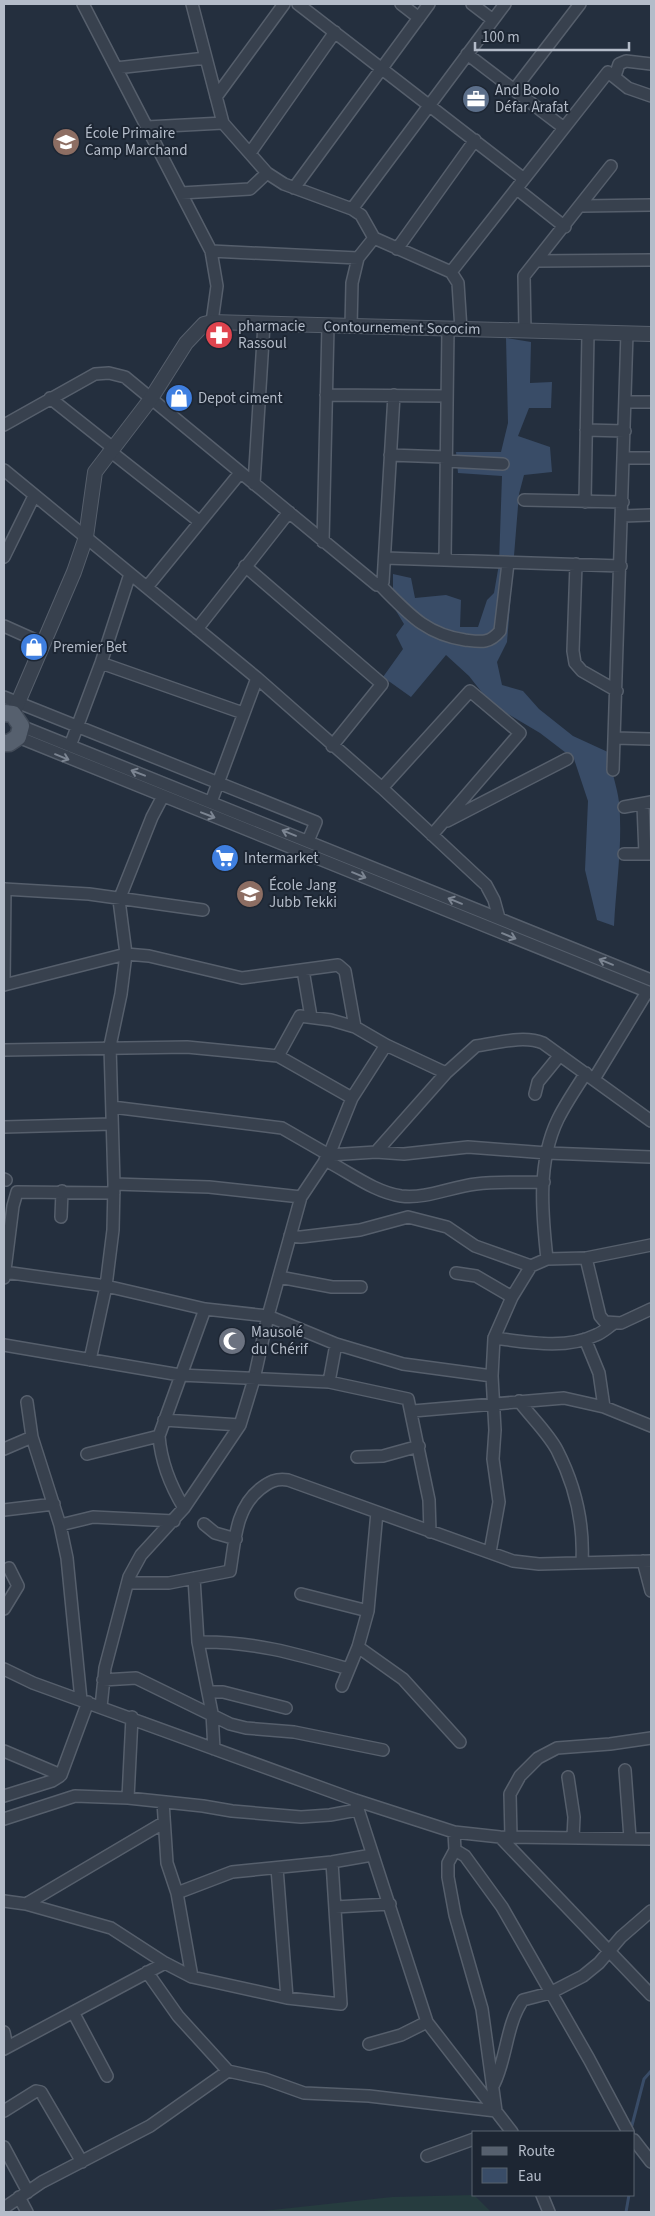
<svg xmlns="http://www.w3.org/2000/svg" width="655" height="2216" font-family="'Source Sans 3',sans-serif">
<rect width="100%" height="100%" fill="#242f3e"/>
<path fill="#263c3f" d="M 474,2195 L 491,2212 L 253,2212 L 392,2197 Z"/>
<path fill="#394c67" d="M 506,338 L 531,342 L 530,383 L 552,382 L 551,408 L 529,408 L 518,436 L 550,447 L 552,472 L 524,475 L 519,494 L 507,642 L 497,662 L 502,685 L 523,691 L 539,709 L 573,736 L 610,753 C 610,770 617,785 619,802 C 623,843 616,885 614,926 L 597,920 L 585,870 L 588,801 L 574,759 L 540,733 L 491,704 L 469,676 L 446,655 L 411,697 L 383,677 L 403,649 L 396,635 L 404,624 L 393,606 L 393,574 L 411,578 L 415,598 L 446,595 L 461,600 L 460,627 L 478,627 L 487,600 L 494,593 L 499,564 L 502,476 L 458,473 L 456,452 L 501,452 L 508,423 Z"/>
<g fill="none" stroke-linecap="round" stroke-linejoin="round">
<path stroke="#394c67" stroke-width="3" d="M 631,2129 L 644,2079 L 651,2071
M 626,2212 L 629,2195"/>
<g stroke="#565f6c" stroke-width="14">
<path id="minor" d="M 83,4 L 211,251 L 217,286 L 212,322
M 192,4 L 223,123 L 267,173 L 284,184 L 352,209 L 361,215 L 374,238 L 451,272 L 458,283 L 461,330
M 298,4 L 524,179
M 401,4 L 419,18
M 472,4 L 493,20
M 467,54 L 564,128
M 116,68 L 206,58
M 615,76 L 619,64 L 626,61 L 651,64
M 514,90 L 580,4
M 216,97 L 284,4
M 147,127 L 223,123
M 250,153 L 335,32
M 294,188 L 429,4
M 517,189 L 565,227
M 181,193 L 250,189 L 267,173
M 582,206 L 651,205
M 352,209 L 505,4
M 397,249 L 475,140
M 211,251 L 358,258
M 536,261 L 651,260
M 451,272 L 608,72 L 628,88 L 651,96
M 351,327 L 352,283 L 358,258 L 374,238
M 525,331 L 524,276 L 611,166
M 326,395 L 447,396
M 50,398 L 113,448
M 625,402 L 651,402
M 4,425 L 95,374 L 109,373 L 125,377 L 377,585 L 383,582 L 394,395
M 586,430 L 625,431
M 110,451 L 200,522
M 390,455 L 446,457
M 624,458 L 651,458
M 446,461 L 503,464
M 4,470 L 257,678 L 382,788 L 486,885 L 494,900 L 499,918
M 254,484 L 264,324
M 524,500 L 623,502
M 585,502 L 588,333
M 623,516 L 651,515
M 323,542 L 328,326
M 4,557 L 34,496
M 385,558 L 621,566
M 445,560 L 448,329
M 576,564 L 573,651 L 575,663 L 582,671 L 617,691
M 245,566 L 382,684 L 332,746
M 380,585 C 408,613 425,634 465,640 C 481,642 489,644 500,631 L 508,563
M 147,587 L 240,473
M 4,626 L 42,643
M 197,629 L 289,512
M 101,663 L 243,713
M 4,697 L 316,822 L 308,841
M 21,726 L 651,980
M 18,737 L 651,993
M 615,738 L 651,739
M 70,746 L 101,663 L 130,574
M 613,770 L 627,333
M 382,788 L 470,691 L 520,733 L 432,835
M 211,802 L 257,678
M 643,805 L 645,854
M 624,807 L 651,802
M 447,821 L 567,759
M 624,854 L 651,854
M 4,889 L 89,894 L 203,910
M 303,970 L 311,1017
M 4,985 L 126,954 L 149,956 L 242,978 L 338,965 L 345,971 L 355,1027
M 4,985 L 5,889
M 4,1050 L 187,1047 L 278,1056 L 352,1098
M 278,1056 L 300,1016 L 331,1020 L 355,1027 L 386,1045 L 446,1073
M 594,1079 L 647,992
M 535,1094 L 538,1082 L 560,1055
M 112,1107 L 282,1128 L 329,1155 L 376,1152 L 404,1154 L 468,1147 L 547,1153 L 651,1157
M 4,1127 L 112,1124
M 376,1152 L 446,1073 L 476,1046 C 497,1043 524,1035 543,1043 L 651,1121
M 325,1160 C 349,1172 374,1192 401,1196 C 427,1199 450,1187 476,1184 C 498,1181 522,1183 544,1182
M 4,1179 L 6,1180
M 114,1184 L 209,1187 L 301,1197
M 61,1217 L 62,1191
M 290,1236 L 301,1237 L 360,1230 L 408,1217 L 447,1227 L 475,1246 L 531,1266
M 586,1258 L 600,1316 L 605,1322 L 621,1323 L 651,1309
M 547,1259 C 542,1214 537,1162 558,1119 C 566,1103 576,1088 586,1073
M 4,1272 L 106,1286 L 205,1309 L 268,1316 L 336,1344 L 403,1364 L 492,1376
M 456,1273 L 476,1276 L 512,1297
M 279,1277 L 332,1287 L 361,1287
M 4,1278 L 13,1206 L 17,1192 L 114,1193
M 494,1338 C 526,1342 566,1350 596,1335 C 602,1333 607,1328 613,1324
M 585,1339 L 599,1373 L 604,1407
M 4,1345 L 180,1375 L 329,1382 L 408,1399 L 429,1500 L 430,1532
M 90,1360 L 106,1286 L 113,1230 L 114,1184 L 110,1046 L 121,994 L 126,954 L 119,900 L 152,817 L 162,798
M 329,1382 L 336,1344
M 519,1401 C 531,1417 548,1433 557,1450 C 575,1485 584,1523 582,1562
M 27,1402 L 32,1437 L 60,1525 L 67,1558 L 81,1700
M 413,1411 L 564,1398 L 604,1407 L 651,1426
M 164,1420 L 240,1425
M 4,1449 L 32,1437
M 87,1454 L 159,1436
M 357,1457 L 383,1456 L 419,1446
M 184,1508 C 170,1485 161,1462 159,1436 L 205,1309
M 4,1510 L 54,1504
M 204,1524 L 215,1533 L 236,1539
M 60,1525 L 93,1517 L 174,1521
M 490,1552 L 499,1502 L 493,1459 L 495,1430 L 492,1376 L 494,1338 L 512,1297 L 531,1266 L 547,1259 L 586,1258 L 651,1245
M 643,1561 L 651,1591
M 194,1578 L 198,1642 L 212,1713 L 214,1749
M 128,1583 L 169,1583 L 230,1571 C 235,1542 235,1509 260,1489 C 269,1482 276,1478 288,1480 L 513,1561 L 539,1564 L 651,1561
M 301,1594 L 368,1611
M 4,1609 L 18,1586 L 9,1568
M 198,1642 C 253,1641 297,1654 349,1669
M 358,1647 L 403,1679 L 460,1742
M 4,1669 L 33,1683 L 355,1800 L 454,1832 L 500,1837 L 651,1839
M 103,1680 L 136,1678 L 230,1724 L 246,1728 L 294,1732 L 383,1750
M 342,1686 L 358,1647 L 368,1611 L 377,1512
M 208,1692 L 223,1692 L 286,1708
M 101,1707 L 105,1668 L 129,1577 L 141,1555 L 184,1508 L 240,1425 L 254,1379 L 268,1316 L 301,1197 L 329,1155 L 352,1098 L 386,1045
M 4,1751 L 61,1775 L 88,1702
M 625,1770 L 630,1838
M 568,1777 L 574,1817 L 573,1838
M 4,1796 L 52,1781 L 60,1776
M 128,1798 L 132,1717
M 355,1800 L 427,2022 L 512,2132
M 163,1802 L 167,1863 L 177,1893 L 192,1977
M 4,1819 L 75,1796 L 128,1798 L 203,1806 L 232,1811 L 301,1817 L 330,1815 L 357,1810
M 500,1837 L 651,1995
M 511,1837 L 510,1794 L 520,1776 L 538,1758 L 557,1748 L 610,1744 L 651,1738
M 455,1850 L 465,1856 L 502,1907 L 589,2059 L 628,2132
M 277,1868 L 287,1998
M 177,1893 L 232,1872 L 332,1862 L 372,1855
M 4,1901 L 26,1904 L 111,1928 L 165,1963 L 192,1977 L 287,1998 L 341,2004 L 332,1862
M 26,1904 L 163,1823
M 335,1907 L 390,1904
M 147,1972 L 178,2016 L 228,2071 L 265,2079 L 304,2093 L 369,2096 L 496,2111 L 482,2009 L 455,1915 L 448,1877 L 448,1863 L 455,1850 L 454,1832
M 73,2012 L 107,2076
M 4,2032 L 7,2047
M 369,2044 L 401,2035 L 427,2022
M 4,2049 L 165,1963
M 494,2084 C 507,2058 506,2024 523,2000 L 550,1993 L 583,1976 L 599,1963 L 621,1937 L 651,1911
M 4,2111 L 36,2091 L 41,2092 L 82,2162
M 634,2140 L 651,2162
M 4,2147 L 28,2192
M 427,2156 L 474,2139
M 542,2195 L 549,2212
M 19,2197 L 27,2212
M 4,2208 L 42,2182 L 150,2126 L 228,2071"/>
</g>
<g stroke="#565f6c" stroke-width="16">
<path id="tertiary" d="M 13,714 L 74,572 L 86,537 L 95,472 L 150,400 L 186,343 L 204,324 L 212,322 L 651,334"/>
</g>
<g stroke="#414a57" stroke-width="19">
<path id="primary" d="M 4,713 L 13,714 L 21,726 L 18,737 L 9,743 L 4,743"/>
</g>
<use href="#minor" stroke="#38414e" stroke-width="11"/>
<use href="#tertiary" stroke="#38414e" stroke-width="14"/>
<use href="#primary" stroke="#56606e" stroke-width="16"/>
</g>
<defs><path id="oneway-shaft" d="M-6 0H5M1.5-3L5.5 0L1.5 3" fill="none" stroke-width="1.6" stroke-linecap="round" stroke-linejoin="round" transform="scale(1.25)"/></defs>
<g stroke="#7c8592">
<use href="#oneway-shaft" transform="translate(62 757) rotate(22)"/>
<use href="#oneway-shaft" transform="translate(138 773) rotate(-159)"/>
<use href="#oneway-shaft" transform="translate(208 815) rotate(21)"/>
<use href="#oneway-shaft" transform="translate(289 833) rotate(-158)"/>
<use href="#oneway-shaft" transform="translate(359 875) rotate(22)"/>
<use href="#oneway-shaft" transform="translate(455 901) rotate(-158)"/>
<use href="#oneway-shaft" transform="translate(509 936) rotate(22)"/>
<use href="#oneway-shaft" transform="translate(606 962) rotate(-158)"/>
</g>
<defs>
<g id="office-disc" transform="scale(1.4375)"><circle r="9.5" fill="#5c6f8a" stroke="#1d2633"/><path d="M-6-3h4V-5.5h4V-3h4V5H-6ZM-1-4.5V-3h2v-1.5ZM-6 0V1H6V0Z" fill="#fff"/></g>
<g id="school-disc" transform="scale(1.4375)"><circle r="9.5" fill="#8d6e63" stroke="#1d2633"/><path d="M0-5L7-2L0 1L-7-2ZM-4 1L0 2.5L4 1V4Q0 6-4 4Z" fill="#fff"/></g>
<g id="pharmacy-disc" transform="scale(1.4375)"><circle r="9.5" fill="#e0444e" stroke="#1d2633"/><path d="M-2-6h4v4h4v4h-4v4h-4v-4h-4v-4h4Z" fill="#fff"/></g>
<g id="shop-disc" transform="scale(1.4375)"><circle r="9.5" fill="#3f7fe0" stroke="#1d2633"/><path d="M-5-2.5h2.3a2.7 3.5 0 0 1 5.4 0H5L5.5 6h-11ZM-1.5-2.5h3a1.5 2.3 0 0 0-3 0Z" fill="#fff"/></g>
<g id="supermarket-disc" transform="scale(1.4375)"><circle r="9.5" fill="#3f7fe0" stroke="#1d2633"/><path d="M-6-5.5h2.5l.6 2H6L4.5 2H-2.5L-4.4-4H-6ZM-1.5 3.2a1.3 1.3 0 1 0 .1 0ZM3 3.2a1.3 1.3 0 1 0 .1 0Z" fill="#fff"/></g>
<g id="mosque-disc" transform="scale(1.4375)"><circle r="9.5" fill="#6b7280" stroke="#1d2633"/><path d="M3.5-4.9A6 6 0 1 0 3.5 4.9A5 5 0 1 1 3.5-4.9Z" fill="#fff"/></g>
</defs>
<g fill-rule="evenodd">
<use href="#office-disc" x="476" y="99"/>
<use href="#school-disc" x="66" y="142"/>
<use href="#pharmacy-disc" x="219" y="335"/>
<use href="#shop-disc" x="179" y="398"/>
<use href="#shop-disc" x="34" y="647"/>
<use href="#supermarket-disc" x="225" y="858"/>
<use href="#school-disc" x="250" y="894"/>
<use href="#mosque-disc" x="232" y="1341"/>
</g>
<g text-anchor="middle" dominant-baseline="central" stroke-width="4" stroke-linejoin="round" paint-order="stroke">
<g font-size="15" fill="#b4bcc9" stroke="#1d2633" text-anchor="start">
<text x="495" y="90">And Boolo<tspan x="495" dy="17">Défar Arafat</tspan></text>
<text x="85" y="133">École Primaire<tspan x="85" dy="17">Camp Marchand</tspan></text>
<text x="238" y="326">pharmacie<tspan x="238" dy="17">Rassoul</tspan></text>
<text x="198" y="398">Depot ciment</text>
<text x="53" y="647">Premier Bet</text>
<text x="244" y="858">Intermarket</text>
<text x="269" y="885">École Jang<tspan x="269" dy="17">Jubb Tekki</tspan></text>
<text x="251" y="1332">Mausolé<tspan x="251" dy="17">du Chérif</tspan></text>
</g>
<g font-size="15" fill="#b4bcc9" stroke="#1d2633">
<text transform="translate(402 328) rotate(1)">Contournement Sococim</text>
</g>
</g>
<rect width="655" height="2216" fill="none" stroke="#b4bcc9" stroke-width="10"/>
<rect x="472" y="2131" width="162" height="65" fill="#1d2633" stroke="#59626f"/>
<rect x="482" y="2147" width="25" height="8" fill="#56606e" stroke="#59626f"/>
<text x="518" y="2156" font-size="15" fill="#b4bcc9">Route</text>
<rect x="482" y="2168" width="25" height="15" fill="#394c67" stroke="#59626f"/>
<text x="518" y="2181" font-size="15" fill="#b4bcc9">Eau</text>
<path d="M475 42v8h154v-8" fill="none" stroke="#b4bcc9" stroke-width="2.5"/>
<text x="482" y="42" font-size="15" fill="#b4bcc9" stroke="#1d2633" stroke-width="4" paint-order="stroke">100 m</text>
</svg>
